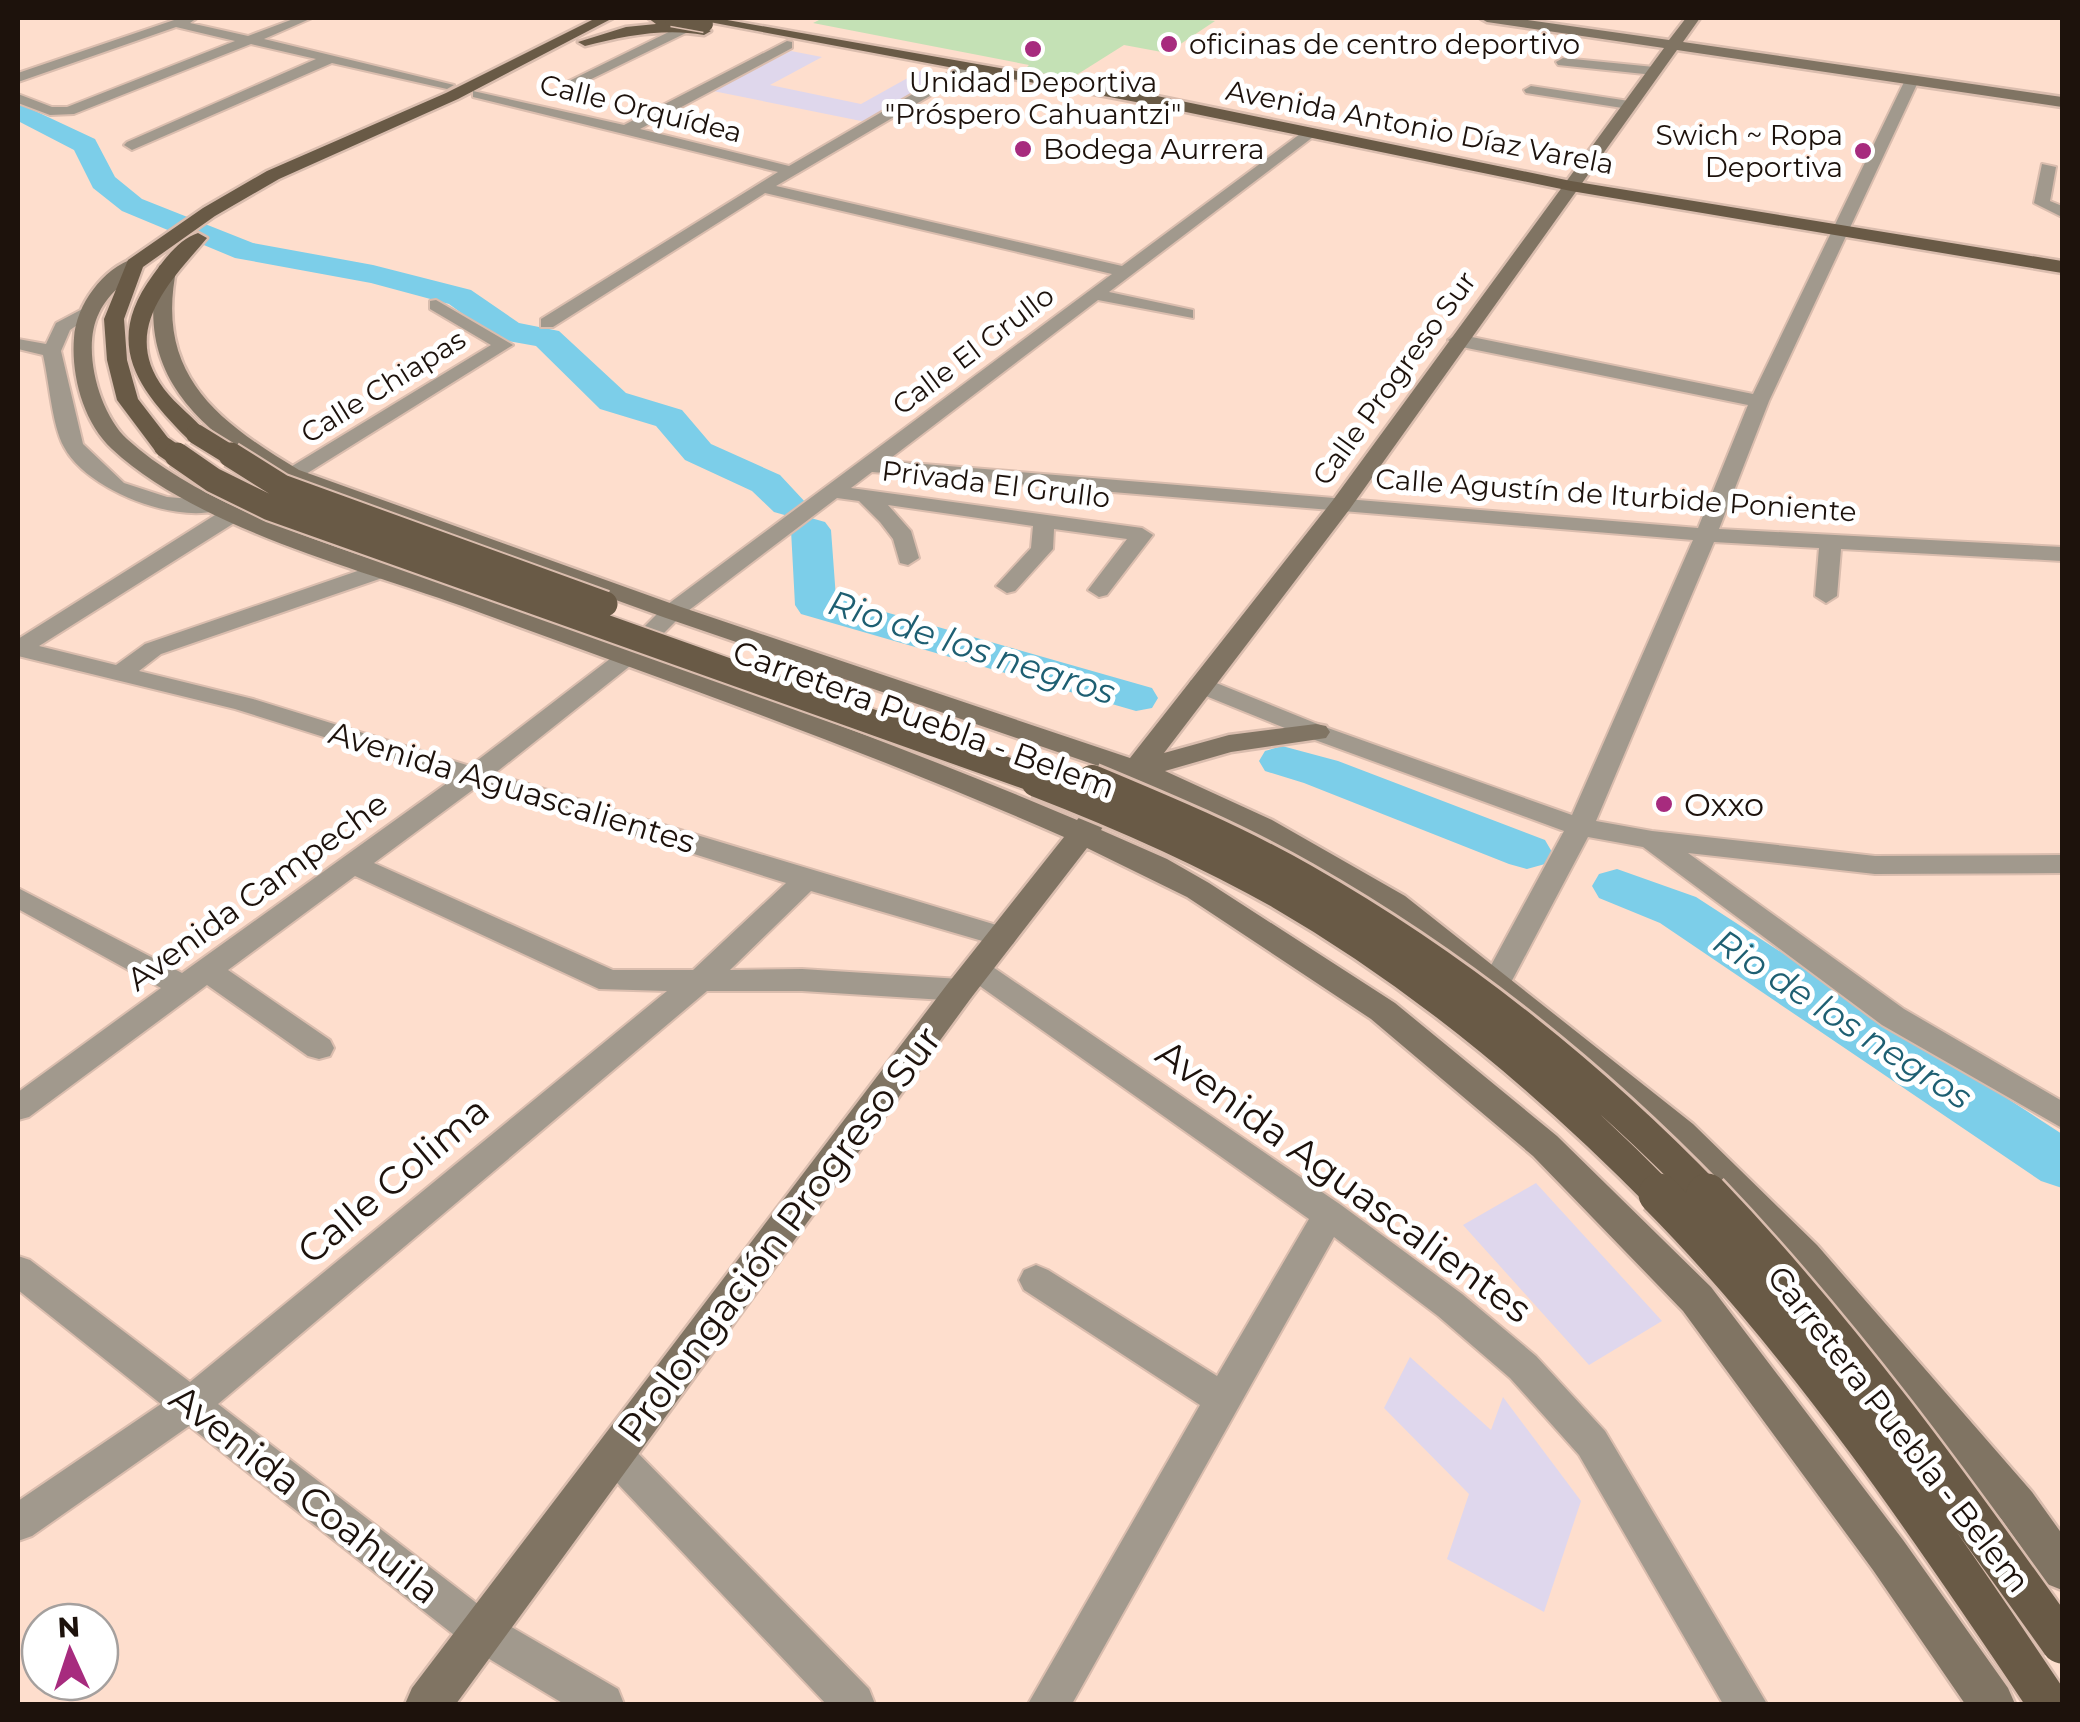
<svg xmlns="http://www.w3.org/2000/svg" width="2080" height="1722" font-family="Montserrat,sans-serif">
<rect width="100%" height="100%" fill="#fedecd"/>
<path fill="#dfd7ec" d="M 791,51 L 822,57 L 770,85 L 861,104 L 922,70 L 948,75 L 866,122 L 713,91 Z"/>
<path fill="#dfd7ed" d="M 1536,1183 L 1662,1321 L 1589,1365 L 1463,1225 Z
M 1410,1357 L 1491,1430 L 1503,1397 L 1581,1501 L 1544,1612 L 1447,1559 L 1469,1494 L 1384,1408 Z"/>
<path fill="#c4e1b5" d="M 823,18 L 1194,18 L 1215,21 L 1167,53 L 1124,45 L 1070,79 L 1023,71 L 1029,65 L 813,23 Z"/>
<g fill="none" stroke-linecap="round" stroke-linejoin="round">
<path fill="#7ccee9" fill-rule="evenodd" d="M 18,103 L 95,139 L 115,177 L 142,199 L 253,243 L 373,265 L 471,290 L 519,323 L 559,331 L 626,393 L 682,410 L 711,444 L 780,475 L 807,504 L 802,512 L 788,516 L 774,512 L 752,491 L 685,460 L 656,426 L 600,409 L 536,346 L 497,339 L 449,304 L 371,283 L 235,258 L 122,211 L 93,188 L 74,150 L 18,121 Z
M 811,518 L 825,522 L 831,530 L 836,598 L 1152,688 L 1158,698 L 1152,708 L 1136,711 L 801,614 L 795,605 L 791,530 L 797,522 Z
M 1282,746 L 1338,761 L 1545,840 L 1552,852 L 1545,864 L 1527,869 L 1509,864 L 1304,783 L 1265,771 L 1259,761 L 1265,751 Z
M 1617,869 L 1696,897 L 2062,1134 L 2062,1188 L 2041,1181 L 1660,923 L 1599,898 L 1592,886 L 1599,874 Z"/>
<g stroke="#dabdae" stroke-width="4">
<path id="street" d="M 180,18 L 197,18 L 190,23 L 248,36 L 296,18 L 312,18 L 264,39 L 454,85 L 447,89 L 332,63 L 132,150 L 124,145 L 127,142 L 316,59 L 251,44 L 74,114 L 50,115 L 18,103 L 18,94 L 52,107 L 67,107 L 235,41 L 176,27 L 18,82 L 18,73 Z
M 685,24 L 692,28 L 690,31 L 577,86 L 565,83 Z
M 787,41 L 792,42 L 792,48 L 640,129 L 789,166 L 959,67 L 969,67 L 969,73 L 776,186 L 1122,266 L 1304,131 L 1317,134 L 1109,292 L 1193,310 L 1193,318 L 1098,300 L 887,461 L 1698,528 L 1748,405 L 1457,346 L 1448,340 L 1457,334 L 1753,394 L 1905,80 L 1917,77 L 1919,80 L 1769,401 L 1719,529 L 2062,547 L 2062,561 L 1841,549 L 1837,596 L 1826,603 L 1815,596 L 1819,548 L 1714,542 L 1596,821 L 1652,831 L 1875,856 L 2062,855 L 2062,873 L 1875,874 L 1688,853 L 1904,1009 L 2062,1101 L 2062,1128 L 1882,1025 L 1643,847 L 1588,837 L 1507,990 L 1497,993 L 1487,990 L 1482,982 L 1564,831 L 1307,737 L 1191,690 L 1188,685 L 1191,680 L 1209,680 L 1325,727 L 1572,815 L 1693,540 L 872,472 L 851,488 L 1142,528 L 1153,535 L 1107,595 L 1099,597 L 1088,590 L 1127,539 L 1054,529 L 1053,549 L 1015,591 L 1007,593 L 996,586 L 1031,548 L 1033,526 L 888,505 L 911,531 L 919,558 L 908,565 L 900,563 L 893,539 L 880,522 L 859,501 L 837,498 L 680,617 L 635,662 L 494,774 L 1013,930 L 1017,937 L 1013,944 L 1003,947 L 811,891 L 730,970 L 802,969 L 960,979 L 971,982 L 975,990 L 971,998 L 960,1001 L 802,991 L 707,991 L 218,1404 L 496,1618 L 618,1689 L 624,1704 L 564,1704 L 468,1646 L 189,1426 L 32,1536 L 18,1541 L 18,1501 L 161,1404 L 18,1290 L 18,1256 L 30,1260 L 190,1382 L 667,991 L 599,989 L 355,876 L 228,970 L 330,1040 L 334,1048 L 330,1056 L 319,1059 L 308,1056 L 207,985 L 29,1117 L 18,1120 L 18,1092 L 161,988 L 18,909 L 18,888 L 182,973 L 454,778 L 235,709 L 18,656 L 18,639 L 223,510 L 239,510 L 242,515 L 239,520 L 39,646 L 116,665 L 145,644 L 375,565 L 391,565 L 394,570 L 391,575 L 161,654 L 139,671 L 253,699 L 470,766 L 619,652 L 664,607 L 1112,274 L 765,193 L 553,327 L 541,327 L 541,319 L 778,172 L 473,97 L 473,91 L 624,125 ZM 478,786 L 786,883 L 693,970 L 613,970 L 374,863 Z
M 1563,58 L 1654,67 L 1661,71 L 1654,75 L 1558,65 L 1556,62 Z
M 1531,86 L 1629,101 L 1636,105 L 1629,109 L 1526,93 L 1524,90 Z
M 2042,164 L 2056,167 L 2050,201 L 2062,206 L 2062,217 L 2034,203 Z
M 436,300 L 513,345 L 298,479 L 284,479 L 281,475 L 284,471 L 491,345 L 430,309 L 430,301 Z
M 90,305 L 99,310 L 70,330 L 61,351 L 83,444 L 124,483 L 167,497 L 216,501 L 219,506 L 216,511 C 170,522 86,489 64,447 C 52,426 49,380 43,355 L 18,349 L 18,339 L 46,344 L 56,323 Z
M 977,960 L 987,963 L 1341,1205 L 1462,1294 L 1536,1356 L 1605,1431 L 1767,1704 L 1723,1704 L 1579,1455 L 1510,1378 L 1438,1316 L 1334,1237 L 1072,1704 L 1028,1704 L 1200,1405 L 1024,1290 L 1019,1280 L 1024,1270 L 1036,1265 L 1048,1270 L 1217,1376 L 1309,1219 L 967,977 L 962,970 L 967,963 Z
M 615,1438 L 628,1443 L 869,1689 L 875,1704 L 826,1704 L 602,1467 L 596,1455 L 602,1443 Z"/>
</g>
<g stroke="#dabdae" stroke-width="5">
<path id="secondary" d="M 1480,18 L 1513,18 L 1669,40 L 1686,18 L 1700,18 L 1683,42 L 2062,97 L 2062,107 L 1677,50 L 1349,510 L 1164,753 L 1229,735 L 1316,724 L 1326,726 L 1330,732 L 1326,738 L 1231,752 L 1165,771 L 1272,820 L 1405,896 L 1693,1124 L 1817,1245 L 2032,1492 L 2062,1534 L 2062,1590 L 2047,1584 L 2002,1520 L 1791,1267 L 1669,1144 L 1383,910 L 1252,834 L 1142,783 L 1127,791 L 1117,788 L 1113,782 L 1119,773 L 663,617 L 283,480 C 198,428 133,374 159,266 L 168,260 L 175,262 L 177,266 C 154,373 215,420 299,470 L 681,607 L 1130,758 L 1333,500 L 1664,48 L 1487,22 Z
M 135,258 L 144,264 C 129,281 110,290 99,313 C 81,348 99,413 127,439 C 210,515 363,554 469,592 C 673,665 878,735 1077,820 C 1085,810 1092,810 1103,813 L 1108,820 L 1101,830 L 1167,859 L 1209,883 L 1395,1003 L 1557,1136 L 1711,1287 L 1903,1540 L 2008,1688 L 2015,1704 L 1965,1704 L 1873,1570 L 1683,1311 L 1533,1156 L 1371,1019 L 1187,897 L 1087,848 L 971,998 L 456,1704 L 405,1704 L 412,1688 L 949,982 L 1064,837 C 867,750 664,680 462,606 C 353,567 196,527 112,449 C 83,422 71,375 74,338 C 76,305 103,268 135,258 Z"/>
</g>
<g stroke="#dabdae" stroke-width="5">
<path id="primary" d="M 596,18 L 613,18 L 458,99 L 279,179 L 215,216 L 143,267 L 124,319 L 127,360 L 138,399 L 175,447 L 172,452 L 156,452 L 117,400 L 107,360 L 104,319 L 128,260 L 203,208 L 267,171 L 446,93 Z
M 648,18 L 665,18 L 711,31 L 704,35 C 663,28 625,36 585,46 L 578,42 L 626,27 L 656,24 Z
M 688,18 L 716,18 L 1152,95 L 1571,181 L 2062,261 L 2062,273 L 1571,191 L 1152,105 Z
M 198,233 L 207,238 C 172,280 119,329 164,389 C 176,405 194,417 207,434 L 196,441 L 188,439 C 137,388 103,343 153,275 C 164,260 179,239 198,233 Z"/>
</g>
<use href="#street" fill="#a1998d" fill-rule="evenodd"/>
<use href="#secondary" fill="#807463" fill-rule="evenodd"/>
<use href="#primary" fill="#695a46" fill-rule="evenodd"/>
<g stroke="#dabdae" stroke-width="19" stroke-linecap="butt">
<path id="primary-bridge-far4" d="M 672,18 L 705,24"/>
</g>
<g stroke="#dabdae" stroke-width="24" stroke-linecap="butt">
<path id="primary-bridge-far3" d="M 196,434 L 235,458
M 164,447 L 180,458"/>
</g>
<g stroke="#dabdae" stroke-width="29" stroke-linecap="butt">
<path id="primary-bridge-far2" d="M 177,455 L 213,480 L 270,508 L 1044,783
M 231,455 L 282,487 L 605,604
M 1090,780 L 1098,783"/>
</g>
<g stroke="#dabdae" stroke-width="38" stroke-linecap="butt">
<path id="primary-bridge-far1" d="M 1037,781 C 1120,813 1202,849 1280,893 C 1420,974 1549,1082 1662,1197
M 1092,781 C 1164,811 1236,841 1304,880 C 1453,965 1590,1074 1709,1197"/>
</g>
<g stroke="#dabdae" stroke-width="46" stroke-linecap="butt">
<path id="primary-bridge" d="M 1659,1194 C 1805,1341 1934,1532 2049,1704
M 1707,1194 C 1840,1333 1951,1487 2062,1643"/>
</g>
<use href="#primary-bridge-far4" stroke="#695a46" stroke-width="16"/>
<use href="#primary-bridge-far3" stroke="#695a46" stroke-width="20"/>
<use href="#primary-bridge-far2" stroke="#695a46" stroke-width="25"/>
<use href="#primary-bridge-far1" stroke="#695a46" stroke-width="32"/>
<use href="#primary-bridge" stroke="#695a46" stroke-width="41"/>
</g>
<g fill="#a72b7e" stroke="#fff" stroke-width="4">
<circle cx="1169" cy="44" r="10"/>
<circle cx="1033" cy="49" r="10"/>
<circle cx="1023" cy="149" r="10"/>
<circle cx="1863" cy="151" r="10"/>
<circle cx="1664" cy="804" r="10"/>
</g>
<g text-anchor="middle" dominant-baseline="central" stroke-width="10" stroke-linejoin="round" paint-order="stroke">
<g font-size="28" fill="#1d120c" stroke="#fff" text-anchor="start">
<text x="1189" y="44">oficinas de centro deportivo</text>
<text x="1033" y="82" text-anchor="middle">Unidad Deportiva<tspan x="1033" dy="32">"Próspero Cahuantzi"</tspan></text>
<text x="1843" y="135" text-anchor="end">Swich ~ Ropa<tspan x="1843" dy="32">Deportiva</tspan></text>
<text x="1043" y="149">Bodega Aurrera</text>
</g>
<g font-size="28" fill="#1d120c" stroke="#fff">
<text transform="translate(641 108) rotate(14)">Calle Orquídea</text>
<text transform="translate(1420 127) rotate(11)">Avenida Antonio Díaz Varela</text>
<text transform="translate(973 350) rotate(-37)">Calle El Grullo</text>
<text transform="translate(1394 378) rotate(-54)">Calle Progreso Sur</text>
<text transform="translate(383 386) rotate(-32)">Calle Chiapas</text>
<text transform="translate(996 484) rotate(7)">Privada El Grullo</text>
<text transform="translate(1616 495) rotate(4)">Calle Agustín de Iturbide Poniente</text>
</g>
<g font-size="32" fill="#1d120c" stroke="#fff">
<text transform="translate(924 719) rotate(20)">Carretera Puebla - Belem</text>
<text transform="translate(512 787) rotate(17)">Avenida Aguascalientes</text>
<text transform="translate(257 891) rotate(-36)">Avenida Campeche</text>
<text transform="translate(1899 1429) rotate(52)">Carretera Puebla - Belem</text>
</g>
<g font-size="32" fill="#1d120c" stroke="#fff" text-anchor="start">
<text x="1684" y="804">Oxxo</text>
</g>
<g font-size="35" font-style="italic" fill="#1e5f72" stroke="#fff">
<text transform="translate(972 647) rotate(18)">Rio de los negros</text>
<text transform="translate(1843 1019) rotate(33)">Rio de los negros</text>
</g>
<g font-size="38" fill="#1d120c" stroke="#fff">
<text transform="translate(393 1180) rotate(-40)">Calle Colima</text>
<text transform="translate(1344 1181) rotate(36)">Avenida Aguascalientes</text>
<text transform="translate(779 1234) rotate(-53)">Prolongación Progreso Sur</text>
<text transform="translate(305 1494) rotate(38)">Avenida Coahuila</text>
</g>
</g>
<rect width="2080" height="1722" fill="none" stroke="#1d120c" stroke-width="40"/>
<g transform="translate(70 1652) rotate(357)"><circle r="48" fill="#ffffff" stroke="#a5a09e" stroke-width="2.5"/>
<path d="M0-8L18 38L0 25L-18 38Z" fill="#a72b7e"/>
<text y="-15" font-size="28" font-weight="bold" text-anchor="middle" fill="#1d120c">N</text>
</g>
</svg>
